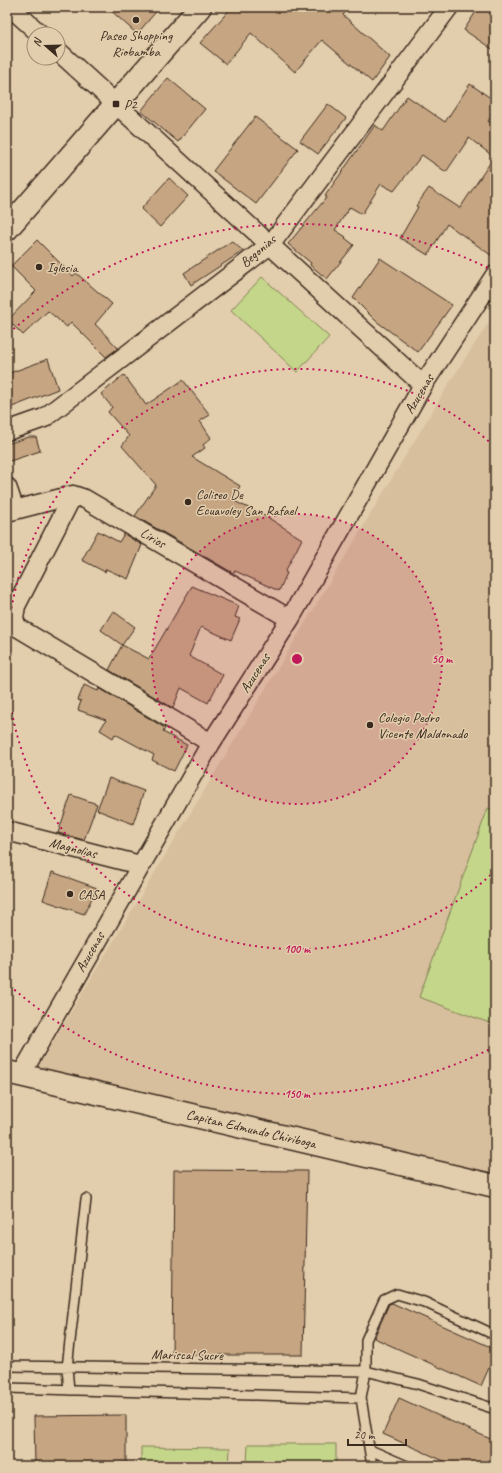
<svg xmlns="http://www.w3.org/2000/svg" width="502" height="1473" font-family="Caveat,sans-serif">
<rect width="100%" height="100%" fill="#e2cdac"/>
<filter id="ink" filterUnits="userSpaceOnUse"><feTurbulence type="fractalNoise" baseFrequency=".025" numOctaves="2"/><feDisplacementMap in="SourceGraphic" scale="8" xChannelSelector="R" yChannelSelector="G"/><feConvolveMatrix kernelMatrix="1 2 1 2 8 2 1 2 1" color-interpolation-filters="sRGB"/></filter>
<g filter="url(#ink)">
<path fill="#d7be9c" d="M 495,313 L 495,1176 L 38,1067 L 450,382 Z"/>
<path fill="#c4d68a" stroke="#808054" d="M 262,277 L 329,337 L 297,372 L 231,310 Z
M 488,808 L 495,810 L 495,1025 L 419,997 Z
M 248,1444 L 336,1444 L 336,1466 L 247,1466 Z
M 141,1447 L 230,1448 L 229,1466 L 141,1466 Z"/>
<path fill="#c6a582" stroke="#3b2a1e" d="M 107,7 L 160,7 L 137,34 Z
M 232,7 L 350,7 L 343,15 L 390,57 L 372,82 L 322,40 L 295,72 L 251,33 L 226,64 L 200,43 Z
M 479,7 L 484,7 L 495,14 L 495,51 L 464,30 Z
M 168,78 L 205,109 L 178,142 L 141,111 Z
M 470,84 L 495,101 L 495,111 L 488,121 L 495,125 L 495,258 L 447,224 L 428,255 L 400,238 L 418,207 L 416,206 L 429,188 L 460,208 L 494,157 L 469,138 L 446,172 L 422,155 L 394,191 L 381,184 L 362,214 L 350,207 L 335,230 L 346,237 L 345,238 L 354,245 L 327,279 L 310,265 L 311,263 L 288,244 L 327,197 L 325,196 L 375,125 L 383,131 L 407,96 L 445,122 Z
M 328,104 L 346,118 L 318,154 L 300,141 Z
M 255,117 L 298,149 L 256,204 L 213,171 Z
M 169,178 L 188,196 L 160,227 L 141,209 Z
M 37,240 L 73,276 L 76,273 L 112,304 L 95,324 L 118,348 L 106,357 L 71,322 L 67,327 L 48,311 L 23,335 L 8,320 L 36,291 L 11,266 Z
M 232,241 L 243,251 L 191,285 L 184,273 Z
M 380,258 L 452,305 L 418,352 L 376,321 L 353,298 Z
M 48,359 L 58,389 L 7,409 L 7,374 Z
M 124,375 L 146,405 L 183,380 L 210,415 L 200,421 L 211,438 L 203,445 L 205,448 L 192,457 L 240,486 L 232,500 L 267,517 L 302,539 L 285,572 L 287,573 L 279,591 L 235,571 L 233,573 L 135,516 L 156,485 L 122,446 L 129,436 L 108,412 L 112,407 L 101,394 Z
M 29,437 L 36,437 L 40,451 L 7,462 L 7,444 Z
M 98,531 L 119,542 L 124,534 L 142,545 L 128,579 L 106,569 L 105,572 L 82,560 Z
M 192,586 L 239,606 L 235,617 L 240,619 L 231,640 L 201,627 L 189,656 L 223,675 L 208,703 L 181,688 L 173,708 L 109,670 L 122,645 L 149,659 Z
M 113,611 L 135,627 L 122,645 L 101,630 Z
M 84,685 L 98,691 L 99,688 L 165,728 L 163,732 L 187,745 L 174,771 L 152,760 L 154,755 L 115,734 L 113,738 L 100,730 L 106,720 L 78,710 L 81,701 L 78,700 Z
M 109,778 L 144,791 L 133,824 L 97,810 Z
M 71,795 L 97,804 L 84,840 L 58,833 Z
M 52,872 L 97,888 L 84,914 L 43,900 Z
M 174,1170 L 307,1171 L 303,1355 L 172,1355 Z
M 392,1303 L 495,1349 L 495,1354 L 481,1386 L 374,1338 L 389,1304 Z
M 399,1398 L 495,1441 L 495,1466 L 455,1466 L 383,1434 Z
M 126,1415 L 126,1466 L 35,1466 L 34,1416 Z"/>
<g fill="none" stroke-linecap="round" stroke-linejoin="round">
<g stroke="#3b2a1e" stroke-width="12">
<path id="service" d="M 7,1366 L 366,1371 L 418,1384 L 495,1409
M 7,1388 L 361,1398
M 69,1390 L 67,1368 L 86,1199
M 370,1450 L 407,1466
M 372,1466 L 361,1398 L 366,1371 L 366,1340 L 384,1300 L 397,1294 L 424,1302 L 495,1335"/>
</g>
<g stroke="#3b2a1e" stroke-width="21">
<path id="minor" d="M 10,7 L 40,34
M 58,51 L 423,385
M 7,431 L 44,418 L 271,244 L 449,7
M 7,487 L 15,510
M 73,495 L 16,606 L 14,618 L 17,627 L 211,743
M 7,512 L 73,495 L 85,499 L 290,619
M 7,831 L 140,865
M 21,1075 L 211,743 L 290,619 L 423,385 L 495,275"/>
</g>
<g stroke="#3b2a1e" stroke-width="25">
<path id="tertiary" d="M 7,1072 L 495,1186"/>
</g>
<g stroke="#3b2a1e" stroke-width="25">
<path id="secondary" d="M 7,229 L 200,7"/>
</g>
<use href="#service" stroke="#e2cdac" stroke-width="9"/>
<use href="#minor" stroke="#e2cdac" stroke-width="18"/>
<use href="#tertiary" stroke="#e2cdac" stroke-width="22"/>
<use href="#secondary" stroke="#e2cdac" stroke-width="22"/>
</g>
</g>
<circle cx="297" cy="659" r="145" fill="#c2185b" fill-opacity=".12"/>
<g fill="none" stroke="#c2185b" stroke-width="2" stroke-dasharray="2 4">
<circle cx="297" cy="659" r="145"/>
<path d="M495 871A290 290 0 0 1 7 662M7 656A290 290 0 0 1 495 447"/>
<path d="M494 1047A435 435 0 0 1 9 985M9 333A435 435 0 0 1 494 271"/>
</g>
<g fill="#3b2a1e" stroke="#e2cdac" stroke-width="1.5">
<circle cx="136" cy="20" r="4"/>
<rect x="112" y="100" width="8" height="8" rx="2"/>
<circle cx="39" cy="267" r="4"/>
<circle cx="188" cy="502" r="4"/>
<circle cx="370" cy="725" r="4"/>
<circle cx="70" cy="894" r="4"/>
</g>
<g text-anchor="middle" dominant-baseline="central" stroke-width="3" stroke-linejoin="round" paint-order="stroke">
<g font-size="14" fill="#3b2a1e" stroke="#e2cdac" text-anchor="start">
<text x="136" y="35" text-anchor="middle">Paseo Shopping<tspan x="136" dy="16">Riobamba</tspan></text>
<text x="124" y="104">P2</text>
<text x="47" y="267">Iglesia</text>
<text x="196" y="494">Coliseo De<tspan x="196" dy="16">Ecuavoley San Rafael</tspan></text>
<text x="378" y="717">Colegio Pedro<tspan x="378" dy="16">Vicente Maldonado</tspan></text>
<text x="78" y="894">CASA</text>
</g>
<g font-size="14" fill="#3b2a1e" stroke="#e2cdac">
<text transform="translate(258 251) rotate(-41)">Begonias</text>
<text transform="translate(419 394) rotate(-59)">Azucenas</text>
<text transform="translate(153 538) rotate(30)">Lirios</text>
<text transform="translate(255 673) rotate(-58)">Azucenas</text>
<text transform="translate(73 848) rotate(14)">Magnolias</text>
<text transform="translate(90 952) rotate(-60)">Azucenas</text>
<text transform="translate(251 1129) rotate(13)">Capitan Edmundo Chiriboga</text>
<text transform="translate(187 1355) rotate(1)">Mariscal Sucre</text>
</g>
</g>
<circle cx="297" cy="659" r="6" fill="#c2185b" stroke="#e2cdac" stroke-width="2"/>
<g font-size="12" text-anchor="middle" font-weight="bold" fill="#c2185b" stroke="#e2cdac" stroke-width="3" stroke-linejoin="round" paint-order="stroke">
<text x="442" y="663">50 m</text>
<text x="297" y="953">100 m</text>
<text x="297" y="1098">150 m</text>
</g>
<rect width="502" height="1473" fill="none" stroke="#e2cdac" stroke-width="24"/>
<rect x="12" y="12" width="478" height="1449" fill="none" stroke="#3b2a1e" stroke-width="1.5" filter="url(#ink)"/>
<g transform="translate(46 46) rotate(290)"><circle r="19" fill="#e2cdac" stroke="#9f8c73"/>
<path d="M0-3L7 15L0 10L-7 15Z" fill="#3b2a1e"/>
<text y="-6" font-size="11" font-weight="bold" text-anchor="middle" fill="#3b2a1e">N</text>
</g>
<path d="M348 1439v6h58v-6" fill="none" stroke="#3b2a1e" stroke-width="2"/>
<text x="354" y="1439" font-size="12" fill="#3b2a1e" stroke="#e2cdac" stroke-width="3" paint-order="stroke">20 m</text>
</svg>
